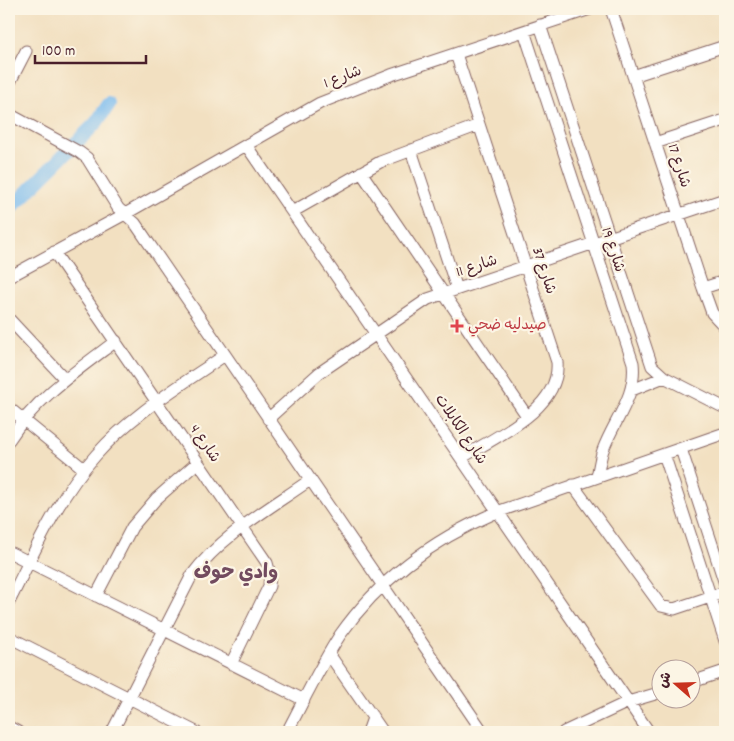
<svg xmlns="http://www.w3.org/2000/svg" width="734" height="741" font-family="Dekko,'Playpen Sans Arabic',sans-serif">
<rect width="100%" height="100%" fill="#fcf5e5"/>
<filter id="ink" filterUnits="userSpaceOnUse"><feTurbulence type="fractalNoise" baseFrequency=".02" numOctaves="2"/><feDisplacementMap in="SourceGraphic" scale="10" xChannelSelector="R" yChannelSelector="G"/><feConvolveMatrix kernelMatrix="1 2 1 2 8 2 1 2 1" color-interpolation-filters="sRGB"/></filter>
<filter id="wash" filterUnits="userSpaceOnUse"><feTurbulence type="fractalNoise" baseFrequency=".0096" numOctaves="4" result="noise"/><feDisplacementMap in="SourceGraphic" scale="20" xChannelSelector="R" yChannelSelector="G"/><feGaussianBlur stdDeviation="1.12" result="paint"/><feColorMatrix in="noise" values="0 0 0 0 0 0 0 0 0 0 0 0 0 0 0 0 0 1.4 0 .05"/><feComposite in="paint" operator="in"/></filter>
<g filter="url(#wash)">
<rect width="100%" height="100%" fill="#f2e0c1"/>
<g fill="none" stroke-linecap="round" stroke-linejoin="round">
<path stroke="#7abbef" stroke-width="14" d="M 9,210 L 96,123 L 109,104"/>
</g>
</g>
<g filter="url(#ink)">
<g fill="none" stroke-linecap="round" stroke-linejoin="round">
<g stroke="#856360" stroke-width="13">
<path id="minor" d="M 611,9 L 703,288 L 712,313 L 725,327
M 540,25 L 652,366 L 664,377 L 725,408
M 524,31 L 633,363 C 637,396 614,420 603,450 C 600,459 599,468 597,477
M 456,54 L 557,362 C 561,409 495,437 461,458
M 633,76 L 725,46
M 9,84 L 26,51
M 9,114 L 79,152 L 87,158 L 118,208 L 135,223 L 483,732
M 655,143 L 725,120
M 246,145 L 649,732
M 411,150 L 457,289
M 361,172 L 527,416
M 292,212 L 380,162 L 479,125
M 54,252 L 267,563 L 270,574 L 269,586 L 231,664
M 9,277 L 125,214 L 320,103 L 391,75 L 590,9
M 703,288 L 725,281
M 9,319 L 65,379
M 632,390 L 664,377
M 9,408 L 84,469
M 268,419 L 319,373 L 428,299 L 725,199
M 9,440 C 36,398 76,371 116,341
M 681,449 L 725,584
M 664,454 L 725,641
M 573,485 L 661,606 L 674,609 L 725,592
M 9,552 L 304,700
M 96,596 L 132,527 L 156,499 L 198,462
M 9,602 C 35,551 57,498 96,455 C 132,414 180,386 225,355
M 9,637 L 196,732
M 329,654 L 383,732
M 692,682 L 725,671
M 9,727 L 18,732
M 112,732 L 192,575 C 223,534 269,509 310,480
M 287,732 C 304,700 320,666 340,635 C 380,578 434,539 497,512 L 725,433
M 368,732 L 373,718
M 564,732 L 628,702 L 662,692"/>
</g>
<use href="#minor" stroke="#fff" stroke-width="11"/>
</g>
</g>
<path fill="#e0444e" stroke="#fcf5e5" stroke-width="2" d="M454.5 318.5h5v5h5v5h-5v5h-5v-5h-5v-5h5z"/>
<g text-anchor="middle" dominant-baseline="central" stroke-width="4.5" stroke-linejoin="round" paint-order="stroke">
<g font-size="15" fill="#4a1f2b" stroke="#fcf5e5">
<text transform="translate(343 78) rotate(-21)">شارع 1</text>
<text transform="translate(678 166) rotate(72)">شارع 17</text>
<text transform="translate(612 250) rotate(72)">شارع 19</text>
<text transform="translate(477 267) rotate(-18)">شارع 11</text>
<text transform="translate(543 271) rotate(72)">شارع 37</text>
<text transform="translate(460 430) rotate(56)">شارع الكابلات</text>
<text transform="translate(204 444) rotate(56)">شارع 4</text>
</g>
<g font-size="15" fill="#be3a42" stroke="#fcf5e5" text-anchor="start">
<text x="468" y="326">صيدليه ضحي</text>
</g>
<g font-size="20" font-weight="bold" fill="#724b5f" stroke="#fcf5e5">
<text x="236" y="574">وادي حوف</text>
</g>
</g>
<rect width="734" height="741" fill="none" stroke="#fcf5e5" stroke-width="30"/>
<g transform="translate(676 684) rotate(290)"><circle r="24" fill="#fcf5e5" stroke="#b59f9b"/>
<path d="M0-4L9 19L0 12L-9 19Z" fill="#c8321e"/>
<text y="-8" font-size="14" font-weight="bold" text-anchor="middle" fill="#4a1f2b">ش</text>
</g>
<path d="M35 55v8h111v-8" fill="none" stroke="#4a1f2b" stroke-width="2.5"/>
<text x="42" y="55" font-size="15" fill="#4a1f2b" stroke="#fcf5e5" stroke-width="4" paint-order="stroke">100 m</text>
</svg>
